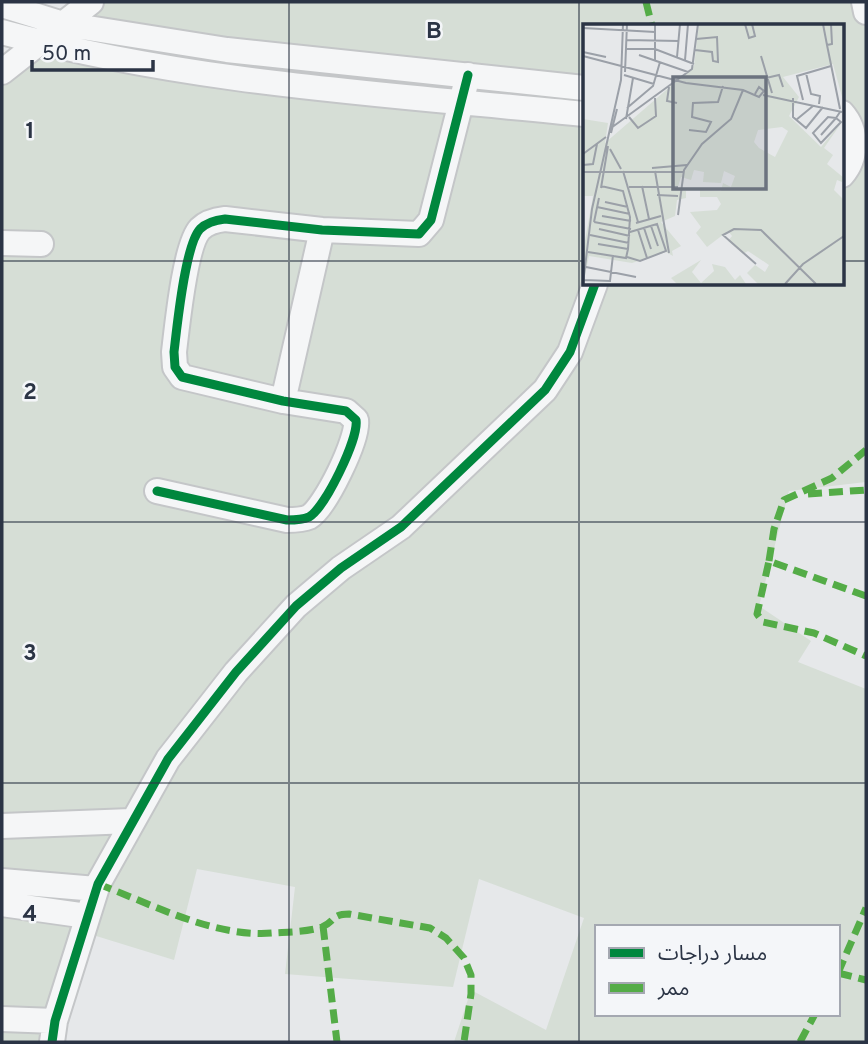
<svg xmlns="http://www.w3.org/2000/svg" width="868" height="1044" font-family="Overpass,'Noto Sans Arabic',sans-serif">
<rect width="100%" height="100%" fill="#e6e8ea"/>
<path fill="#d6ded6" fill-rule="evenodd" d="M 91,2 L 866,2 L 866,482 L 789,491 L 759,606 L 811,641 L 798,662 L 866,689 L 866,1042 L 454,1042 L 471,990 L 546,1030 L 584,918 L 479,879 L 453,987 L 285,974 L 295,887 L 197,869 L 174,960 L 80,931 L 45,1042 L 2,1042 L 2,78 ZM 584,26 L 842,26 L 842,284 L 584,284 ZM 597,927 L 838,927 L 838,1014 L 597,1014 Z"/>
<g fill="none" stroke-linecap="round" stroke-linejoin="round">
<g stroke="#c4c6c8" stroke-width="28">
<path id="minor" d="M 864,2 L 866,12
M 2,5 L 63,24 L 227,50 L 584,88
M 2,32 C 193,84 388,94 584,114
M 2,72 L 91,2
M 842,113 C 858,131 857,158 842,175
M 2,243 L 41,244
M 283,401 L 322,230
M 157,491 L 287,520 C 295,520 302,520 309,517 C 325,508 359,438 356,420 L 346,411 L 283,401 L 182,377 L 175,367 L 174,352 C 177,327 185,245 200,229 C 207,222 216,220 225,219 L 322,230 L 419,234 L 431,220 L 468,75
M 2,826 L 131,821
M 2,881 L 96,889
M 2,904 L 87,916
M 2,1019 L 55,1021
M 52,1042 L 55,1021 L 98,884 L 168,759 L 236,672 L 296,606 L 341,568 L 401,527 L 545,390 L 570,352 L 595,284"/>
</g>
<use href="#minor" stroke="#f5f6f7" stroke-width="24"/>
<path stroke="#54ac47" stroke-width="7" stroke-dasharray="14 7" stroke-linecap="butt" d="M 646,2 L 652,26
M 808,494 L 866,490
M 769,561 L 774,529 L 784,500 L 832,478 L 866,450
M 866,596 L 769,561 L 757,614 L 763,622 L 814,633 L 866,656
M 98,884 C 152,904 214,938 273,933 C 288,932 307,932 322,927 C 335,922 331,914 349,914 L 430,928 L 446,938 L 464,958 L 471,975 L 471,994 L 464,1042
M 323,926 L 337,1042
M 838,973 L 866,908
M 838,973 L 866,980
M 800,1042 L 815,1014"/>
<g stroke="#f4f6f9" stroke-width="13">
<path id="cycleway" d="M 157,491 L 287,520 C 295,520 302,520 309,517 C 325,508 359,438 356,420 L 346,411 L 283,401 L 182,377 L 175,367 L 174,352 C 177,327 185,245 200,229 C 207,222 216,220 225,219 L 322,230 L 419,234 L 431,220 L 468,75
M 52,1042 L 55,1021 L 98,884 L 168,759 L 236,672 L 296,606 L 341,568 L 401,527 L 545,390 L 570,352 L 595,284"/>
</g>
<use href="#cycleway" stroke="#00873e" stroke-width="9"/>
</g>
<path fill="none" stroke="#2b3445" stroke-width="2" stroke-opacity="0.55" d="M 289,2 L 289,1042M 579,2 L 579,1042M 2,261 L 584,261M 842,261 L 866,261M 2,522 L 866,522M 2,783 L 866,783"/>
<g transform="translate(583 24)">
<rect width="261" height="261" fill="#e6e8ea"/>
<path d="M 116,0 L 261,0 L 261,80 L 250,40 L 200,53 L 216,73 L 206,92 L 238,123 L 261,95 L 241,124 L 250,131 L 244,140 L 261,154 L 259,158 L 254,156 L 251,166 L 261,176 L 261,260 L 175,260 L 164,249 L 172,241 L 182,248 L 186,241 L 165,227 L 160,230 L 145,217 L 149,212 L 145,207 L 124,223 L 113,209 L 118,203 L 107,188 L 134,186 L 138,180 L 134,173 L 117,173 L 117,166 L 138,167 L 140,159 L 148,163 L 152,152 L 141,147 L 138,159 L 120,158 L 121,148 L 111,146 L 108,156 L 98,153 L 94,166 L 103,167 L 103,174 L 94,176 L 92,192 L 78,198 L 98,222 L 89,227 L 90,232 L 83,228 L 49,239 L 6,232 L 0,260 L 0,228 L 10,172 L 0,172 L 0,95 L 25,99 L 22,119 L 111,42 ZM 199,103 L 205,107 L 192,133 L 176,124 L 171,118 L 175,106 ZM 118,236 L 109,248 L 118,259 L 131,247 L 129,240 L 142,243 L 152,256 L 157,251 L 163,260 L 94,260 L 88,254 Z" fill="#d6ded6" fill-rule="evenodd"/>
<path fill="none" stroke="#9ba0a8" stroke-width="2" d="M 162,0 L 166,14 L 172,12 L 169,0M 240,0 L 244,21 L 249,20 L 248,0M 0,4 L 72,8M 43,16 L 96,17M 244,21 L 257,85M 43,25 L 72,25 L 111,40M 112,26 L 129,28 L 130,37 L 135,38 L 134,13 L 113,15M 0,28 L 23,33M 56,31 L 105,48M 0,32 L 103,59 L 160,66 L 176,73 L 181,67 L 176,63 L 172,70M 178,32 L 189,69M 94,33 L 97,0M 102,36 L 105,0M 72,37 L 72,0M 42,48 L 44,0M 223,49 L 228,70 L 237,72 L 236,80M 41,51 L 71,60M 183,54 L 196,51 L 200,63M 86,63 L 84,77 L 94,79M 180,71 L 259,88M 210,74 L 210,93 L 223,104 L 240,83M 220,76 L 214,52 L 248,42M 44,84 L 70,62 L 77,38M 46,93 L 55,104 L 73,92 L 72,74M 253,94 L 245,93 L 230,109 L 238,119 L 258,98 L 253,94 L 257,88M 43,95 L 50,54M 213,96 L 230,82M 28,104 L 109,45 L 115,0M 106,106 L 123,108 L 128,98 L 109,93 L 110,79 L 135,78 L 140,62M 28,109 L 34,85M 238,111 L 253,94M 27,125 L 38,145M 0,130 L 23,113M 0,141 L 10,140 L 14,120M 69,144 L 104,141M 40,147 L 55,198M 72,147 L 86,229M 0,148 L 100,148M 59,162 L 66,195M 46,163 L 95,163M 18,164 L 25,122M 74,171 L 95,172M 22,178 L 45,183M 14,183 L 47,190M 95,191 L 101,146 L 119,120 L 148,95 L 160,66M 19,192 L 48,197M 11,198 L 16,174M 11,198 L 48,205M 53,199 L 78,192M 68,202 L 75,222M 61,204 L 68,225M 16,205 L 47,212M 55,206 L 64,234M 7,211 L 46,219M 15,220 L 45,225M 5,228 L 43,234 L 45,225 L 47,193 L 40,167 L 18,162M 44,233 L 57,237 L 83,227 L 74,200 L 47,208M 173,240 L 140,211 L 151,205 L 178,206 L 233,260M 3,243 L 53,253M 1,256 L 27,257 L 30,231M 0,260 L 9,185 L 38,56 L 40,0M 202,260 L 220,240 L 261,212"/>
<path fill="#6c737f" fill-opacity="0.15" stroke="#6c737f" stroke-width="3.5" d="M 90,53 L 183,53 L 183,165 L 90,165 Z"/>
<rect width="261" height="261" fill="none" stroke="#2b3445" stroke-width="3.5"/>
</g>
<g font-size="23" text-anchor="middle" font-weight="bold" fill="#2b3445" stroke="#f4f6f9" stroke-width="5" stroke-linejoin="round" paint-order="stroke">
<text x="434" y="38">B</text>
<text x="30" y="138">1</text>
<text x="30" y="399">2</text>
<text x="30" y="660">3</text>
<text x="30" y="921">4</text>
</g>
<rect width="868" height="1044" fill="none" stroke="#2b3445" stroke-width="7"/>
<rect x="595" y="925" width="245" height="91" fill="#f4f6f9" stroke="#a4a8b1" stroke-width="2"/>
<rect x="609" y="948" width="35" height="10" fill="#00873e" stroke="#a4a8b1" stroke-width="2"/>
<text x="658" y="960" font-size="21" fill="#2b3445">مسار دراجات</text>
<rect x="609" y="983" width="35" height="10" fill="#54ac47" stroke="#a4a8b1" stroke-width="2"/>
<text x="658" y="995" font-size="21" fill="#2b3445">ممر</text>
<path d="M32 60v10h121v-10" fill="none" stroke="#2b3445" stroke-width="3.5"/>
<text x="42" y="60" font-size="21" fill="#2b3445" stroke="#f4f6f9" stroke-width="5" paint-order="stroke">50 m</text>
</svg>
